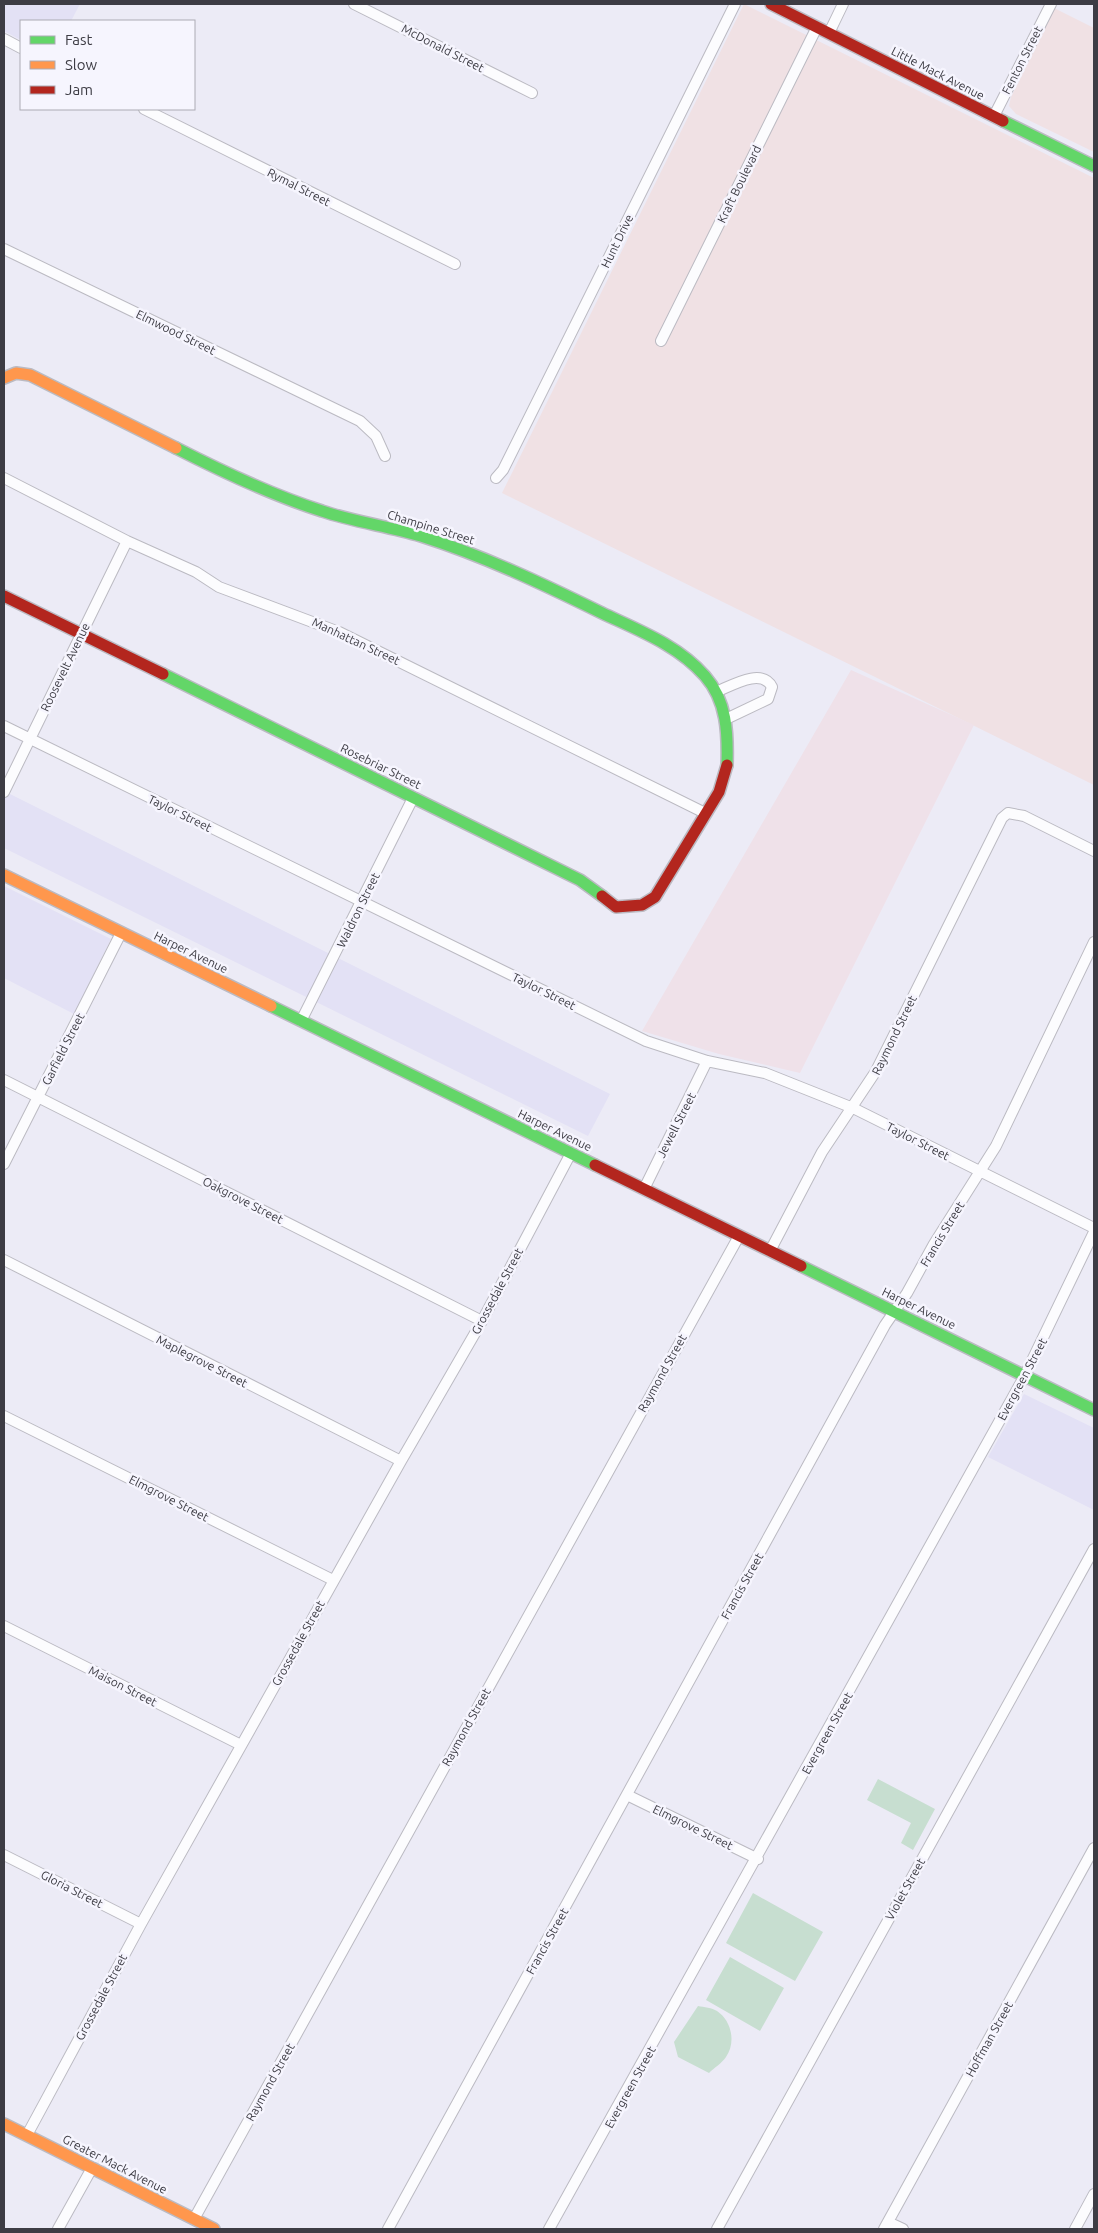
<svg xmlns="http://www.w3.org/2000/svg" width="1098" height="2233" font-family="Ubuntu,sans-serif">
<rect width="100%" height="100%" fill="#ecebf6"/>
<path fill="#e3e1f5" d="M 4,4 L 80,4 L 71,21 L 21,21 L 21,40 L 4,31 Z
M 4,791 L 610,1094 L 588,1136 L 4,848 Z
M 4,886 L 111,939 L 74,1014 L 4,978 Z
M 1024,1394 L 1094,1428 L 1094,1510 L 988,1457 Z"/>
<path fill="#f0e1e4" d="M 744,4 L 1094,178 L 1094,785 L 502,493 Z
M 1054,8 L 1094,28 L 1094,152 L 1016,114 L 1009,106 L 1011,97 Z"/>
<path fill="#efe1e9" d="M 851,670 L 974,725 L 800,1073 L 719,1054 L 642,1031 Z"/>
<path fill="#c7ded0" d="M 878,1779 L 935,1809 L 913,1850 L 901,1843 L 911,1823 L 867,1800 Z
M 753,1893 L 823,1932 L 795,1981 L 726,1943 Z
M 730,1957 L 784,1988 L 760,2031 L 706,2000 Z
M 698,2006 C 704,2007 712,2008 717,2011 C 732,2021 736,2043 726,2057 C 722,2063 714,2068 709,2073 L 678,2057 L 674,2042 Z"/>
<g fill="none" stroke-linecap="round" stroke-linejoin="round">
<g stroke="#bbbac2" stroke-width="12">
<path id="street" d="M 354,4 L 532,93
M 829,33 L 843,4
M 4,39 L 21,48
M 144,109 L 455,264
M 994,116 L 1051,4
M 4,249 L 360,421 L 376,436 L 385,456
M 661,341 L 817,27
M 4,478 L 127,541 L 196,572 L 219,587 L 339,632 L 705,813
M 496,478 L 503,470 L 735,4
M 716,692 C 731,686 762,667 772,687 L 768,699 L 726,719
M 4,726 L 646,1041 L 707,1061 L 765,1073 L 853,1108 L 1094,1228
M 4,792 L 127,541
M 301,1021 L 413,798
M 4,1080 L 482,1321
M 4,1164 L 121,933
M 644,1189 L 707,1061
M 770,1251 L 822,1152 L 876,1071 L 1002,818 L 1008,813 L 1024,816 L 1094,851
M 4,1260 L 401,1461
M 4,1416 L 333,1580
M 4,1626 L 241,1745
M 627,1795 L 758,1859
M 4,1855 L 141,1924
M 27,2135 L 141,1924 L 401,1461 L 482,1321 L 571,1153
M 194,2219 L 739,1236
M 888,2222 L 903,2229
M 58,2229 L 92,2168
M 388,2229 L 885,1325 L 907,1293 L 934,1244 L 996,1146 L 1094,942
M 549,2229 L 1024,1377 L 1094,1232
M 717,2229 L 1094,1549
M 884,2229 L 1094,1848
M 1075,2229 L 1094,2194"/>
</g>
<g stroke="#bbbac2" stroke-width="14">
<path id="fast" d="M 1003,121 L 1094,166
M 176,448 C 223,472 271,495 322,511 C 354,522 388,526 421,536 C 484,556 543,584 602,613 C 638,630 678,645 705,676 C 727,701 728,733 727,765
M 163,674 L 580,880 L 602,896
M 271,1006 L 595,1165
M 801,1266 L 1094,1410"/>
</g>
<g stroke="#bbbac2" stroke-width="14">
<path id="slow" d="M 4,378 L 16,373 L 30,375 L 176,448
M 4,875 L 271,1006
M 4,2124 L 214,2229"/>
</g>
<g stroke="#bbbac2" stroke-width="14">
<path id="jam" d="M 771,4 L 1003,121
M 4,596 L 163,674
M 602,896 L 616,907 L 642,905 L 655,897 L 719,792 L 727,765
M 595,1165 L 801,1266"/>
</g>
<use href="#street" stroke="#fcfcfe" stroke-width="10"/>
<use href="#fast" stroke="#63d668" stroke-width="11"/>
<use href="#slow" stroke="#ff974d" stroke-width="11"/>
<use href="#jam" stroke="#b3261e" stroke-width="11"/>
</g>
<g text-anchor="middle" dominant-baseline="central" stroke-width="5" stroke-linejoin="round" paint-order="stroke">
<g font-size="12" fill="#3d3c44" stroke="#f6f5fe">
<text transform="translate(443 48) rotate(27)">McDonald Street</text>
<text transform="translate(1022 60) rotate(-63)">Fenton Street</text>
<text transform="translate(938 73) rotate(27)">Little Mack Avenue</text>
<text transform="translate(739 184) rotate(-64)">Kraft Boulevard</text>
<text transform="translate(299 187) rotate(27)">Rymal Street</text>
<text transform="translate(617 241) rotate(-64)">Hunt Drive</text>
<text transform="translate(176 332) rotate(26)">Elmwood Street</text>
<text transform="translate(431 527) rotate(17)">Champine Street</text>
<text transform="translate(356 641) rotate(25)">Manhattan Street</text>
<text transform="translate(65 667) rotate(-64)">Roosevelt Avenue</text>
<text transform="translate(381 766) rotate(26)">Rosebriar Street</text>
<text transform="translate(180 813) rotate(26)">Taylor Street</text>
<text transform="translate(358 910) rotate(-64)">Waldron Street</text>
<text transform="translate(191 952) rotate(26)">Harper Avenue</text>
<text transform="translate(544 991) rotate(26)">Taylor Street</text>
<text transform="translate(894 1035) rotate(-64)">Raymond Street</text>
<text transform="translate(63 1049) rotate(-63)">Garfield Street</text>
<text transform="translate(676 1125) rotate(-63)">Jewell Street</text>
<text transform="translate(555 1130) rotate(26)">Harper Avenue</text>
<text transform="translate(918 1141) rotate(27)">Taylor Street</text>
<text transform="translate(243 1200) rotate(27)">Oakgrove Street</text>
<text transform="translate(942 1234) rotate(-59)">Francis Street</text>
<text transform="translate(497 1291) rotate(-62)">Grossedale Street</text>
<text transform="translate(919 1308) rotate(26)">Harper Avenue</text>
<text transform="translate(202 1361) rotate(27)">Maplegrove Street</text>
<text transform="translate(662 1373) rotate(-61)">Raymond Street</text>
<text transform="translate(1022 1379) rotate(-62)">Evergreen Street</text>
<text transform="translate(169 1498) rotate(27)">Elmgrove Street</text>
<text transform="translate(742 1586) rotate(-61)">Francis Street</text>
<text transform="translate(298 1643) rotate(-61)">Grossedale Street</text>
<text transform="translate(123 1686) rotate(27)">Maison Street</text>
<text transform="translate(466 1727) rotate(-61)">Raymond Street</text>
<text transform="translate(827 1733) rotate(-61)">Evergreen Street</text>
<text transform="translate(693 1827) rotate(26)">Elmgrove Street</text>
<text transform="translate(72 1889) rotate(27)">Gloria Street</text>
<text transform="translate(905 1889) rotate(-61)">Violet Street</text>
<text transform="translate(547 1941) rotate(-61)">Francis Street</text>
<text transform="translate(101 1997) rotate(-62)">Grossedale Street</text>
<text transform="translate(989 2039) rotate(-61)">Hoffman Street</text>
<text transform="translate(270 2082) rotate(-61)">Raymond Street</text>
<text transform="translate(630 2087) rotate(-61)">Evergreen Street</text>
<text transform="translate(115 2164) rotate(27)">Greater Mack Avenue</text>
</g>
</g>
<rect width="1098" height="2233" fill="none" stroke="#3d3c44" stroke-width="10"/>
<rect x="20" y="20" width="175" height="90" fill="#f6f5fe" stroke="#acabb4"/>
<rect x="30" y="36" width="25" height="8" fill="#63d668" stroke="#acabb4"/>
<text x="65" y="45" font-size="15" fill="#3d3c44">Fast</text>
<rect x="30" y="61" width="25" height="8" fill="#ff974d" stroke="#acabb4"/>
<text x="65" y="70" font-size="15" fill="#3d3c44">Slow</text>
<rect x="30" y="86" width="25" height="8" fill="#b3261e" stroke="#acabb4"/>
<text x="65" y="95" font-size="15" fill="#3d3c44">Jam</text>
</svg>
